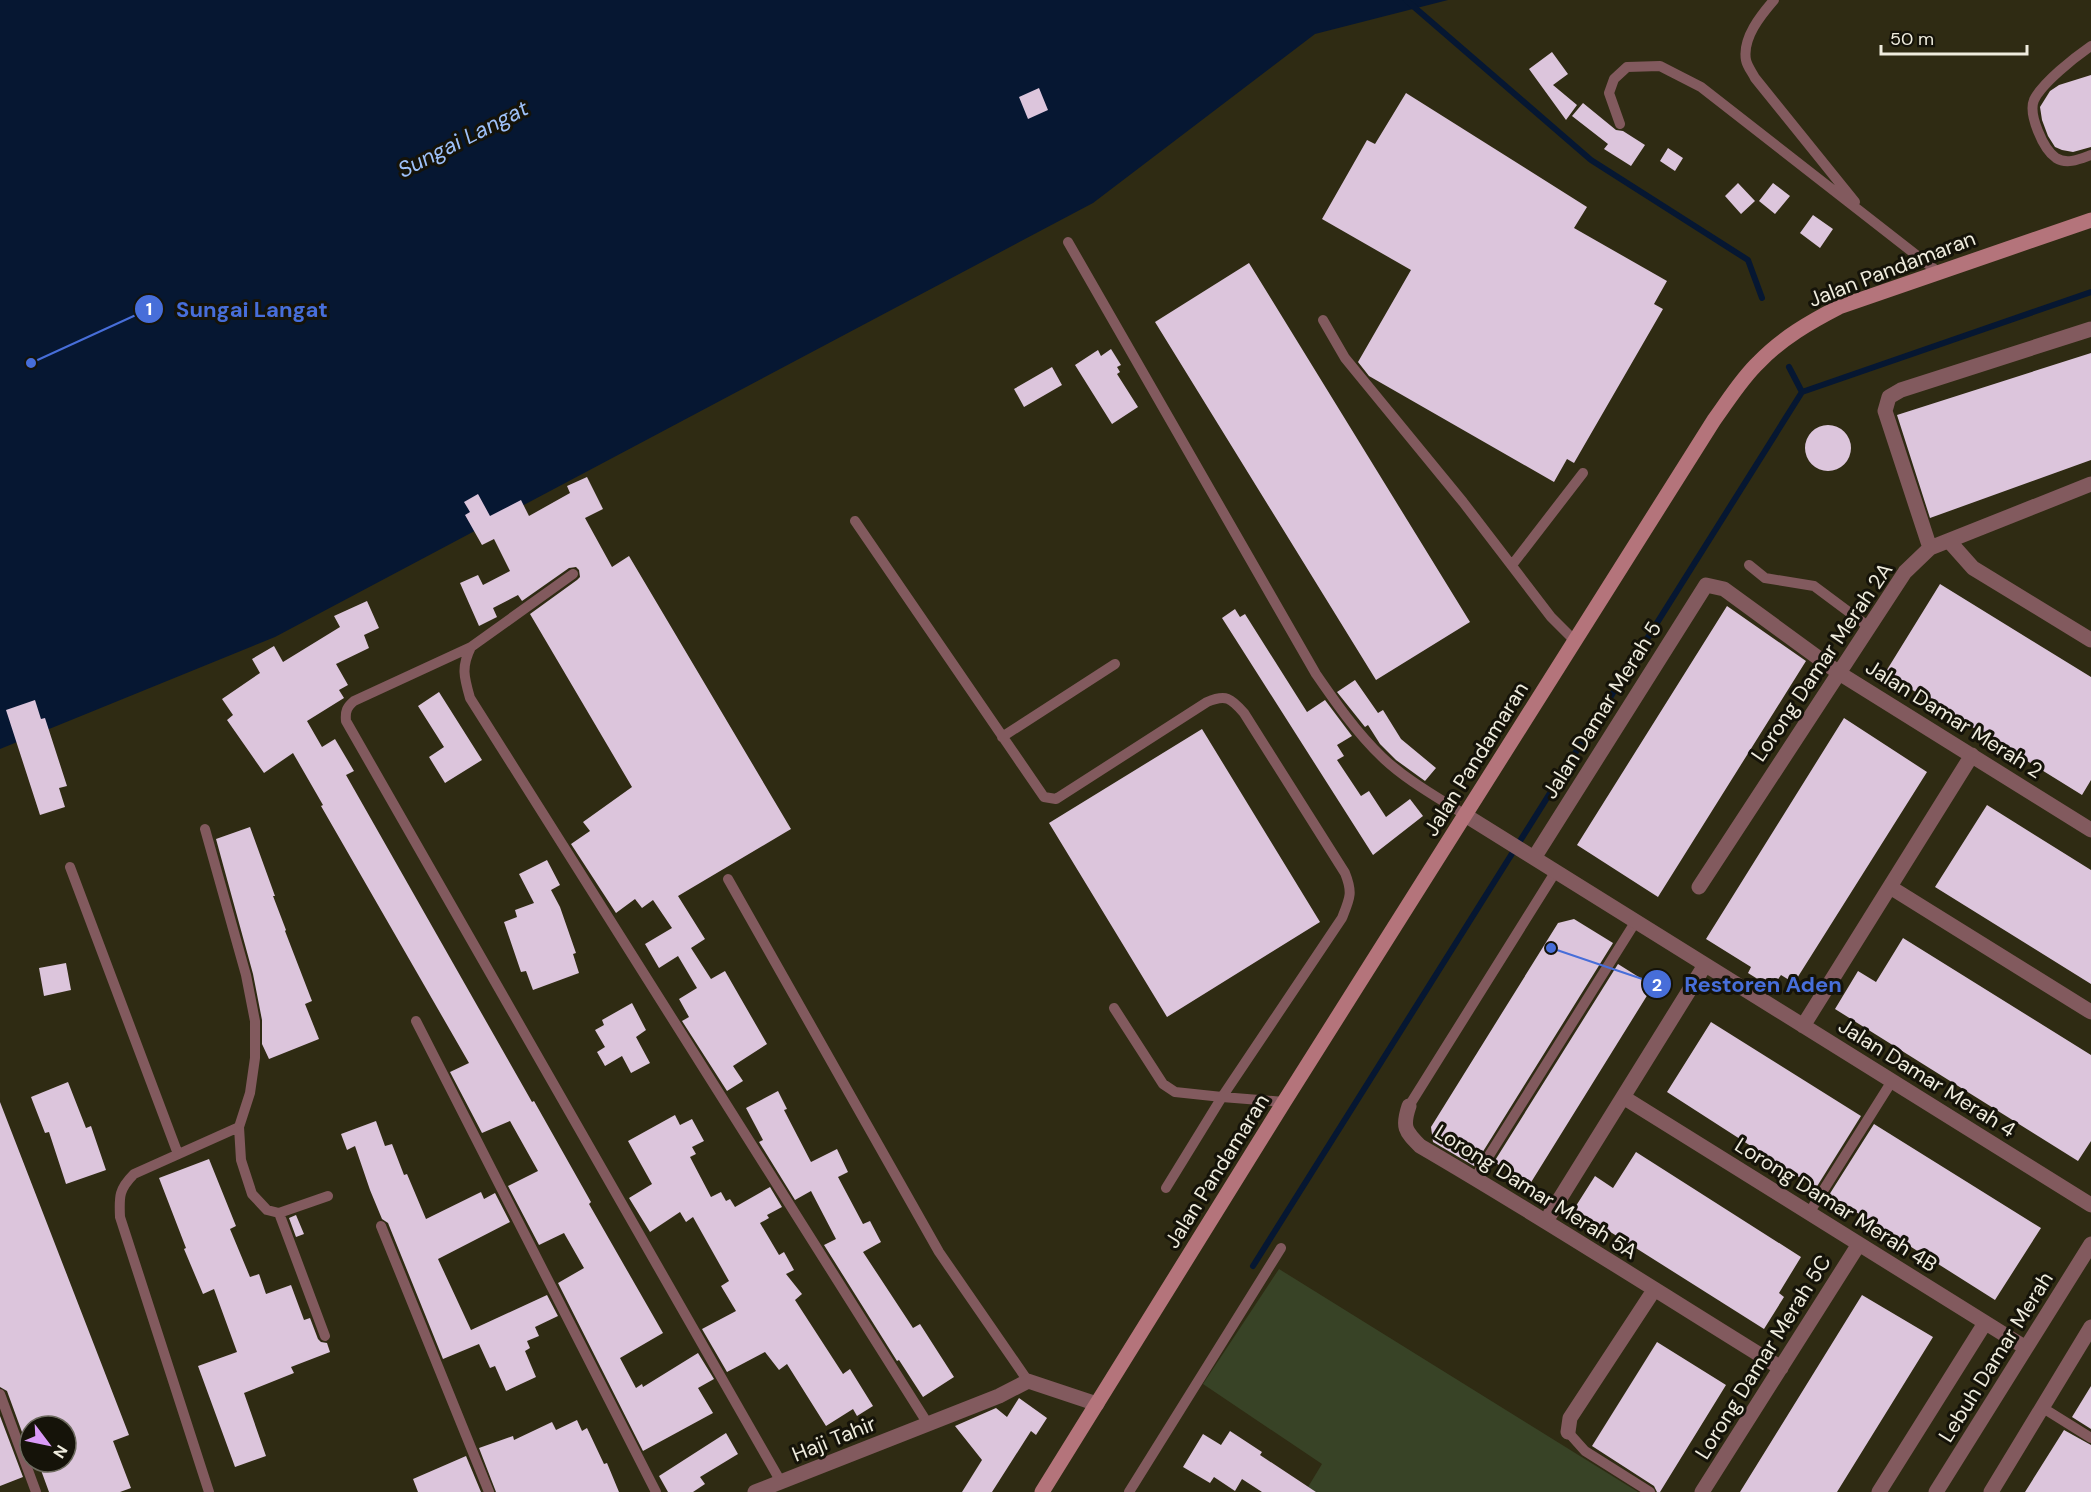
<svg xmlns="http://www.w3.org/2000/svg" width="2091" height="1492" font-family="'DM Sans',sans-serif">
<rect width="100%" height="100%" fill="#2f2b13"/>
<path fill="#384326" d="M 1279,1269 L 1638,1492 L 1305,1492 L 1322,1464 L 1203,1384 Z"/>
<path fill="#061732" d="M 0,0 L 1448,0 L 1315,34 L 1093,203 L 275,637 L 0,749 Z"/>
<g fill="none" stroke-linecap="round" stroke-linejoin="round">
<path stroke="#061732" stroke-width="6" d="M 1406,0 L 1591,160 L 1748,260 L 1762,298
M 1789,367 L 1802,392
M 1253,1266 L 1802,392 L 2091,292"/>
</g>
<path fill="#dcc5dc" d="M 1552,52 L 1568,74 L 1553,85 L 1577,105 L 1566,120 L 1529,69 Z
M 2091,75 L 2091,147 L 2073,152 L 2062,150 L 2055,147 L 2048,136 L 2042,120 L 2040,107 L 2050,91 L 2059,85 Z
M 1039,88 L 1048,110 L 1028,119 L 1019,97 Z
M 1406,93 L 1587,207 L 1574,228 L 1667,281 L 1654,304 L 1663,309 L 1574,463 L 1567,459 L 1554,482 L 1369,376 L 1358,362 L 1411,270 L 1322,219 L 1367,140 L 1375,144 Z
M 1583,103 L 1616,130 L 1623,131 L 1645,145 L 1631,166 L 1604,149 L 1608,144 L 1572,116 Z
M 1668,148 L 1683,158 L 1675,171 L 1660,161 Z
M 1738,183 L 1755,201 L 1741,214 L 1725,196 Z
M 1773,183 L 1790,196 L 1775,214 L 1759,201 Z
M 1813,215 L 1833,229 L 1820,248 L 1800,233 Z
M 1249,263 L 1470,622 L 1376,680 L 1155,322 Z
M 1111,349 L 1121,365 L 1117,367 L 1120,372 L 1117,374 L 1138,407 L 1112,424 L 1075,365 L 1098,350 L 1101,356 Z
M 2091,353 L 2091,460 L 1930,518 L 1897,415 Z
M 1052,367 L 1062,385 L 1024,407 L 1014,389 Z
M1805 448a23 23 0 1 1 46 0a23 23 0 1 1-46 0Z
M 587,477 L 603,509 L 585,518 L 612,567 L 629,556 L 791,829 L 678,896 L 705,939 L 691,948 L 711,979 L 725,971 L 767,1044 L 733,1066 L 743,1081 L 727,1091 L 682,1021 L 689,1017 L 679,999 L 697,988 L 678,956 L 659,968 L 645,944 L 672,928 L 653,900 L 642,908 L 635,899 L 616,913 L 571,844 L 590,831 L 583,822 L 632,787 L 530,614 L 577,580 L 580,577 L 579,570 L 576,567 L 569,568 L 522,601 L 518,595 L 493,608 L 497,617 L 479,626 L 460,583 L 478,575 L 483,585 L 510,571 L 494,539 L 482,545 L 465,515 L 470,512 L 464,502 L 478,494 L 490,516 L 521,500 L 529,516 L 570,493 L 567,486 Z
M 1940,584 L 2091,677 L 2091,780 L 2082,795 L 1885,673 Z
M 367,601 L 379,628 L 364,635 L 369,648 L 336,664 L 348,685 L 339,690 L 344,698 L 307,721 L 322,747 L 335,739 L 354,771 L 346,775 L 532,1102 L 534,1101 L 591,1202 L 589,1204 L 663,1333 L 620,1358 L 636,1388 L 642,1384 L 643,1387 L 698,1353 L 714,1379 L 698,1388 L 713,1413 L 643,1451 L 558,1283 L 584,1268 L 564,1233 L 539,1245 L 508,1186 L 538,1171 L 510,1121 L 482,1133 L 450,1072 L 469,1063 L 321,806 L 323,805 L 293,753 L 264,773 L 227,720 L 233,715 L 222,699 L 260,673 L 252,659 L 274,646 L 283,662 L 340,627 L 334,616 Z
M 1727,606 L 1806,661 L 1658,897 L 1577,845 Z
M 1235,609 L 1240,617 L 1245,614 L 1307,712 L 1325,700 L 1352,736 L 1337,745 L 1344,756 L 1337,760 L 1361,796 L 1369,791 L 1386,817 L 1410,799 L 1423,816 L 1373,855 L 1222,618 Z
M 1355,680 L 1378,713 L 1383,710 L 1401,739 L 1436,768 L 1425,781 L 1396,760 L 1380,744 L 1368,725 L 1365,727 L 1337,692 Z
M 439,692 L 482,760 L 445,783 L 429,757 L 444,747 L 418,706 Z
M 35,700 L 41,719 L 45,718 L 67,786 L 59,788 L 65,807 L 40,815 L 6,710 Z
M 1844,718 L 1927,772 L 1794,983 L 1781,975 L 1772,988 L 1748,973 L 1751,967 L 1706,939 Z
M 1202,729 L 1320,922 L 1167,1017 L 1049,823 Z
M 1987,805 L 2091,870 L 2091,984 L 1935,887 Z
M 250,827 L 275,896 L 273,896 L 286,930 L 285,931 L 312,1001 L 305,1004 L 319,1039 L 269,1059 L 262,1044 L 262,1020 L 253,974 L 216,839 Z
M 547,860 L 560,885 L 551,890 L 560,907 L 576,953 L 573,954 L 579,973 L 533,990 L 526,971 L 521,972 L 504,922 L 517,917 L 515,910 L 534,903 L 519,874 Z
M 1574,919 L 1613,943 L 1474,1166 L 1433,1142 L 1431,1127 L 1558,923 Z
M 1903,938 L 2091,1055 L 2091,1141 L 2078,1161 L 1835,1009 L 1858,971 L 1876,982 Z
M 66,963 L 71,990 L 44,996 L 39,968 Z
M 1618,964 L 1653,986 L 1530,1184 L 1494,1162 Z
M 632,1003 L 646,1030 L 636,1037 L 650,1063 L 631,1073 L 622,1056 L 605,1066 L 597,1052 L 605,1047 L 595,1030 L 604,1025 L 602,1020 Z
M 1711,1022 L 1861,1116 L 1816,1188 L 1667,1092 Z
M 68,1082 L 86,1128 L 91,1126 L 106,1170 L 66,1184 L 49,1132 L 45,1133 L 31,1097 Z
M 778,1091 L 787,1109 L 784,1110 L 811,1162 L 837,1149 L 848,1172 L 838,1177 L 863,1224 L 870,1221 L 881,1242 L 863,1252 L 913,1328 L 920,1324 L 954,1377 L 923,1397 L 899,1360 L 897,1361 L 824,1245 L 836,1239 L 811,1191 L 795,1200 L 759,1142 L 763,1140 L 746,1108 Z
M 0,1102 L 129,1435 L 113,1441 L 131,1488 L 120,1492 L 49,1492 L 38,1462 L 66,1462 L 66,1426 L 30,1426 L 30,1454 L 7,1391 L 0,1387 Z
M 675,1115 L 680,1125 L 692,1119 L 704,1141 L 692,1147 L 696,1154 L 690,1157 L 711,1197 L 721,1192 L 726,1201 L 730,1199 L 735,1207 L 770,1187 L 782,1207 L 767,1215 L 769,1218 L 760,1223 L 779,1255 L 784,1252 L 794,1270 L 786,1274 L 802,1294 L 795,1300 L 843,1374 L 850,1369 L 873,1406 L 857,1416 L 853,1409 L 826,1426 L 787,1364 L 779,1370 L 765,1352 L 727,1372 L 702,1329 L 736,1311 L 721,1286 L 729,1281 L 693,1217 L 686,1222 L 680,1212 L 650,1232 L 629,1198 L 652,1184 L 628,1141 Z
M 376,1121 L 385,1146 L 392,1144 L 404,1175 L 407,1174 L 426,1219 L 481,1192 L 484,1199 L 495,1193 L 510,1222 L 438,1259 L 471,1330 L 547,1295 L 558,1316 L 535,1327 L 539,1336 L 527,1341 L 530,1348 L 525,1351 L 536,1377 L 506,1391 L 495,1366 L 490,1368 L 479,1344 L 443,1359 L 388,1223 L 382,1219 L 370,1190 L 355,1146 L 347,1150 L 341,1134 Z
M 1874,1124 L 2041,1228 L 1995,1300 L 1829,1195 Z
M 1636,1152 L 1801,1257 L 1779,1293 L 1784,1297 L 1764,1329 L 1574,1209 L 1595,1176 L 1613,1188 Z
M 209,1159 L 236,1226 L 230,1229 L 250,1277 L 259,1274 L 266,1294 L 291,1285 L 304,1320 L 310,1318 L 318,1339 L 321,1342 L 327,1343 L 330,1352 L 291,1367 L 294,1373 L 244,1393 L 266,1456 L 235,1467 L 198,1366 L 237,1352 L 214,1289 L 203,1294 L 184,1249 L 186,1248 L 159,1178 Z
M 296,1215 L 304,1234 L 296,1237 L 289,1218 Z
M 1862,1295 L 1933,1337 L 1837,1492 L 1740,1492 Z
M 1657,1342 L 1726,1385 L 1660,1492 L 1657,1492 L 1654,1486 L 1592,1446 Z
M 2091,1386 L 2091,1429 L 2072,1417 Z
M 1019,1398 L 1047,1418 L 1036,1435 L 1031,1431 L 992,1492 L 962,1492 L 982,1460 L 955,1426 L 996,1408 L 1007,1417 Z
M 0,1416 L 23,1477 L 0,1486 Z
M 577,1420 L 582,1431 L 587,1428 L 604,1464 L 607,1463 L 619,1492 L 496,1492 L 479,1448 L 513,1436 L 514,1440 L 552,1422 L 556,1430 Z
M 2064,1430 L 2091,1445 L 2091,1492 L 2025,1492 Z
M 1230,1431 L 1262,1452 L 1260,1455 L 1316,1492 L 1262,1492 L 1242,1479 L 1235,1491 L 1214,1477 L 1210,1483 L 1183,1467 L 1203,1434 L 1221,1445 Z
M 726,1433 L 738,1454 L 700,1477 L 705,1484 L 693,1492 L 668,1492 L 659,1476 Z
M 466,1456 L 481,1492 L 418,1492 L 413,1479 Z"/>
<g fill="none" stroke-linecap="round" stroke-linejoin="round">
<path stroke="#825a5e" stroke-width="10" d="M 1774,0 C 1761,15 1742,38 1746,60 C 1747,66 1752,72 1755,78 L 1855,202
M 2091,46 C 2075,57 2042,83 2034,100 C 2028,114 2043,149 2056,158 C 2067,165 2080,159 2091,155
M 1620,124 L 1609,93 L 1614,79 L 1627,67 L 1660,66 L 1701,87 L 1938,272
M 1068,242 L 1316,674 C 1336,703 1356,732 1382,757 C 1406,780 1437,797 1465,815
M 1323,320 L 1345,358 L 1463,502 L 1551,617 L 1575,641
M 855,521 L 1044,797 L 1056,799 L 1207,702 C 1226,694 1231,698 1244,713 L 1345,873 C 1353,893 1350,898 1342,918 L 1222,1097 L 1284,1102
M 1512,565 L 1583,473
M 1749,565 L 1765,578 L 1814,586 L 1869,627
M 573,574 L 471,647 C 461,667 464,677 470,698 L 928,1424
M 471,647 L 354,701 C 347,707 345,711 346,721 L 781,1482
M 1002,737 L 1115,664
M 205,829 L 246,975 L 255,1021 L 255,1058 L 250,1093 L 239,1127 L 241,1160 L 252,1194 L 267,1210 L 279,1213 L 328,1196
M 70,867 L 178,1154
M 728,879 L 939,1252 L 1028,1381
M 1114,1008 L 1163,1084 L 1175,1092 L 1222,1097 L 1166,1188
M 416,1021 L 656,1492
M 1409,1106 L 1556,871
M 1475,1178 L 1636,921
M 279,1213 L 325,1336
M 1809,1213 L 1892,1081
M 381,1226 L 489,1492
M 0,1394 L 36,1492
M 2043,1408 L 2091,1438
M 1568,1432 L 1585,1451 L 1650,1492
M 209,1492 L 120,1217 C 119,1196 119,1189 134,1174 L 239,1127
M 1129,1492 L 1281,1248"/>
<path stroke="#825a5e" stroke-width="15" d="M 1949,541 L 1973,568 L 2091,640
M 1930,548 L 1885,411 L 1889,397 L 1901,390 L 2091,329
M 1465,815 L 2091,1205
M 1534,858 L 1706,585 L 1724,589 L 1839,673 L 2091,830
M 1699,887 L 1905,572 L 1930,548 L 2091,484
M 1890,887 L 2091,1012
M 1803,1026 L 1972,755
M 1623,1097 L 2026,1348
M 1409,1106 C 1402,1127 1405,1131 1420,1146 C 1542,1217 1661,1294 1781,1368
M 1546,1221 L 1705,965
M 1568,1432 L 1570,1418 L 1654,1290
M 755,1492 L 999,1396 L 1028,1381 L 1097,1404
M 1702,1492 L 1859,1244
M 1879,1492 L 1985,1323
M 1936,1492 L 2091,1244
M 1991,1492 L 2091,1327"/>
<path stroke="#b4747b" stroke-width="15" d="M 1042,1492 L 1284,1102 L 1714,420 C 1728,401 1741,379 1759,362 C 1782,338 1810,322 1839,307 L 2091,220"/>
</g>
<g text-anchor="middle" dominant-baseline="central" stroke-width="6" stroke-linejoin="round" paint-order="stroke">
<g font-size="21" fill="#efecde" stroke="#151309">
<text transform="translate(1892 269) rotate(-21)">Jalan Pandamaran</text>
<text transform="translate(1822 662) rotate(-56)">Lorong Damar Merah 2A</text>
<text transform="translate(1602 710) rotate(-58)">Jalan Damar Merah 5</text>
<text transform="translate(1954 719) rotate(32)">Jalan Damar Merah 2</text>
<text transform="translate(1476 759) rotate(-58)">Jalan Pandamaran</text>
<text transform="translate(1927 1078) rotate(32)">Jalan Damar Merah 4</text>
<text transform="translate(1217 1171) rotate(-58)">Jalan Pandamaran</text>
<text transform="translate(1536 1192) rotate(32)">Lorong Damar Merah 5A</text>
<text transform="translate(1836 1205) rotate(32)">Lorong Damar Merah 4B</text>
<text transform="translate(1763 1357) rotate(-58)">Lorong Damar Merah 5C</text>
<text transform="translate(1996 1357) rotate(-58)">Lebuh Damar Merah</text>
<text transform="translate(834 1439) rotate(-22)">Haji Tahir</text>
</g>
<g font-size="22" font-style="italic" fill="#9ec1f9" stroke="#151309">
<text transform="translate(463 139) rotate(-27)">Sungai Langat</text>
</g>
</g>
<path fill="none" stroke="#476ed9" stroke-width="2" d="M31 363L149 309M1551 948L1657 984"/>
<g fill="#476ed9" stroke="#151309" stroke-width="2">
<circle cx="31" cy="363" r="6"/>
<circle cx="1551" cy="948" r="6"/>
<circle cx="149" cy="309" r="15"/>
<circle cx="1657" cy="984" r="15"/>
</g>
<g font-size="18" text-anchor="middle" font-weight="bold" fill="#fff">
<text x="149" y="315">1</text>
<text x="1657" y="991">2</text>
</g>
<g font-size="22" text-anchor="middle" font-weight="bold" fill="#476ed9" stroke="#151309" stroke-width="6" stroke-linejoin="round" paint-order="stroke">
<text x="252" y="317">Sungai Langat</text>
<text x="1763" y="992">Restoren Aden</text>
</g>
<g transform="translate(48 1444) rotate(122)"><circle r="28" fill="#151309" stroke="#6c6a5e" stroke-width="1.5"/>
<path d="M0-4.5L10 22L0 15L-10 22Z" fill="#d99af7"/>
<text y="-9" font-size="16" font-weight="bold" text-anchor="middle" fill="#efecde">N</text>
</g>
<path d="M1881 45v9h146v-9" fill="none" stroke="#efecde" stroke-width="3"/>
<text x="1890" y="45" font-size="18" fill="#efecde" stroke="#151309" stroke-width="4.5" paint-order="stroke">50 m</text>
</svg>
